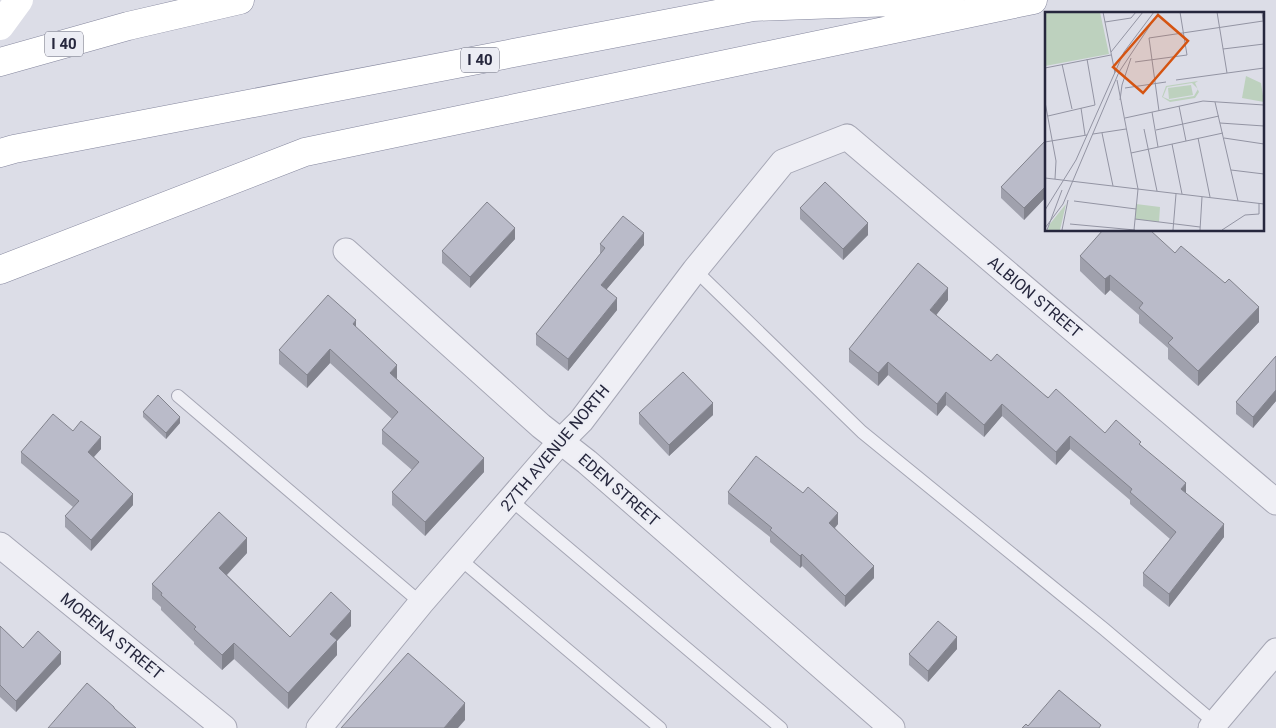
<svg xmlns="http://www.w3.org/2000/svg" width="1276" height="728" font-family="Roboto,sans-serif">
<rect width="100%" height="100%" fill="#dcdde7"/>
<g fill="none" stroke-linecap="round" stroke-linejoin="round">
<g stroke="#a5a6b4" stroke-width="14">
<path id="service" d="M 695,270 L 862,432 L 1104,629 L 1215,723
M 178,396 L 421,603
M 511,500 L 781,728
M 460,559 L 660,728"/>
</g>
<g stroke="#a5a6b4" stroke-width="27">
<path id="minor" d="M 346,251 L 541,426 L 587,462 L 892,728
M 0,545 L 224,728
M 319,728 L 421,603 L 561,441 L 581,421 L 695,270 L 783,162 L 847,137 L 1276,502
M 1211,728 L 1276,651"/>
</g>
<g stroke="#84869d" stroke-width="29">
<path id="motorway" d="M 0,62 L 128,26 L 240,0
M 0,153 L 14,149 L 753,7 L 950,0
M 0,270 L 305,152 L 1033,0"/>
</g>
<use href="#service" stroke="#efeff5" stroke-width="12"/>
<use href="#minor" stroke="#efeff5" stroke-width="25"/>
<path stroke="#fff" stroke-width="28" d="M 0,26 L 19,0"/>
<use href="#motorway" stroke="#fff" stroke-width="28"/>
</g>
<path fill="#a0a1ad" d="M 1046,140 L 1046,197 L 1024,220 L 1001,198 L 1001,187 Z
M 800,208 L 868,235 L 843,260 L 800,219 Z
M 515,239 L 470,288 L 442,263 L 442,251 Z
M 600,244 L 644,245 L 606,290 L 617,310 L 568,371 L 536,345 L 536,334 L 600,254 Z
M 1175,253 L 1259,322 L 1198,386 L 1168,359 L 1168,348 L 1139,323 L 1139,315 L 1110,290 L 1105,295 L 1080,271 L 1080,256 Z
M 948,300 L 936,315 L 991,361 L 1105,433 L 1141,445 L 1186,494 L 1224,537 L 1169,607 L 1143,586 L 1143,573 L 1170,539 L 1130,504 L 1130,500 L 1070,449 L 1056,465 L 1002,416 L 984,437 L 946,405 L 937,416 L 888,375 L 878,386 L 849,362 L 849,349 Z
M 356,327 L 397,379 L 484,472 L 425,536 L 392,505 L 392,492 L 412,470 L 382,444 L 382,430 L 392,419 L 330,363 L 307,388 L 279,364 L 279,350 Z
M 1276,356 L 1276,401 L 1253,428 L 1236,414 L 1236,402 Z
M 143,412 L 180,423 L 166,439 L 143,417 Z
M 639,413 L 713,415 L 669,456 L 639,424 Z
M 73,431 L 101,449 L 94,457 L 133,505 L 91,551 L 65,527 L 65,516 L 73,507 L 21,463 L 21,452 Z
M 728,492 L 838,524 L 835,528 L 874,578 L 845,607 L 802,566 L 800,568 L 770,542 L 770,537 L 728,504 Z
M 247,553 L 227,575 L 290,637 L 351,626 L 337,641 L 337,655 L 288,709 L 234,659 L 222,670 L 194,644 L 194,642 L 161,610 L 161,607 L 152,599 L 152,584 Z
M 0,626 L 23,648 L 61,664 L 16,712 L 0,697 Z
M 957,649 L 928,682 L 909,665 L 909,654 Z"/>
<path fill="#82838d" d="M 1046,186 L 1046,197 L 1024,220 L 1024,208 Z
M 868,223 L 868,235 L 843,260 L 843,249 Z
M 515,228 L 515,239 L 470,288 L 470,277 Z
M 644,233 L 644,245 L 601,296 L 601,285 Z
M 1110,275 L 1110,290 L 1105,295 L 1105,279 Z
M 948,288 L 948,300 L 930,323 L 930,310 Z
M 617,298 L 617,310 L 568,371 L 568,359 Z
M 1259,307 L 1259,322 L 1198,386 L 1198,371 Z
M 356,320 L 356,334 L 353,324 Z
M 330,349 L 330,363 L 307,388 L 307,375 Z
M 888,362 L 888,375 L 878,386 L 878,373 Z
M 397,365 L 397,379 L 390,386 L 390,373 Z
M 1276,390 L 1276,401 L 1253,428 L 1253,417 Z
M 946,392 L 946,405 L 937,416 L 937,404 Z
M 713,403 L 713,415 L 669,456 L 669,445 Z
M 1002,404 L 1002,416 L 984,437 L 984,425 Z
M 180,417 L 180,423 L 166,439 L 166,433 Z
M 1070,436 L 1070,449 L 1056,465 L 1056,452 Z
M 101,437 L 101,449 L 88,463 L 88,452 Z
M 484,458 L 484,472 L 425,536 L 425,522 Z
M 1186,483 L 1186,496 L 1181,489 Z
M 133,494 L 133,505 L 91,551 L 91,540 Z
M 838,513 L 838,524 L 829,534 L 829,523 Z
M 1224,524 L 1224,537 L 1169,607 L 1169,594 Z
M 247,538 L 247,553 L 219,583 L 219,568 Z
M 802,554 L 802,566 L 800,568 L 800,556 Z
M 874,566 L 874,578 L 845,607 L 845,596 Z
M 351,611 L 351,626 L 337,641 L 337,655 L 288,709 L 288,693 L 330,634 Z
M 957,637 L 957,649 L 928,682 L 928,671 Z
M 234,643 L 234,659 L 222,670 L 222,655 Z
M 61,652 L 61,664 L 16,712 L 16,701 Z
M 465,703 L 465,720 L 458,728 L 444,728 Z"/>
<path fill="#babbc9" stroke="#82838d" d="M 1046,140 L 1046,186 L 1024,208 L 1001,187 Z
M 825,182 L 868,223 L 843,249 L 800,208 Z
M 487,202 L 515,228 L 470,277 L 442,251 Z
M 623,216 L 644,233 L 601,285 L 617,298 L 568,359 L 536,334 L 605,248 L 600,244 Z
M 1103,230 L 1150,230 L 1175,253 L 1181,246 L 1225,283 L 1229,279 L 1259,307 L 1198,371 L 1168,343 L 1173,338 L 1139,308 L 1143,303 L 1110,275 L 1105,279 L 1080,256 Z
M 918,263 L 948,288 L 930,310 L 991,361 L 997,354 L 1048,398 L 1056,389 L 1105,433 L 1116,420 L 1141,442 L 1139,444 L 1186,483 L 1181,489 L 1224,524 L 1169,594 L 1143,573 L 1176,532 L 1130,492 L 1132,489 L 1070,436 L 1056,452 L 1002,404 L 984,425 L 946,392 L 937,404 L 888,362 L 878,373 L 849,349 Z
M 328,295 L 356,320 L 353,324 L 397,365 L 390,373 L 484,458 L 425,522 L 392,492 L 419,462 L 382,430 L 398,412 L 330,349 L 307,375 L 279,350 Z
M 1276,356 L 1276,390 L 1253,417 L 1236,402 Z
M 683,372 L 713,403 L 669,445 L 639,413 Z
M 158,395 L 180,417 L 166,433 L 143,412 Z
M 53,414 L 73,431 L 81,421 L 101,437 L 88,452 L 133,494 L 91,540 L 65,516 L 79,501 L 21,452 Z
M 756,456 L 803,493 L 808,487 L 838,513 L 829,523 L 874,566 L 845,596 L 802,554 L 800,556 L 770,530 L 772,528 L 728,492 Z
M 219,512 L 247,538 L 219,568 L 290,637 L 331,592 L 351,611 L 330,634 L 337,640 L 288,693 L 234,643 L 222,655 L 194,629 L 196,627 L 161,595 L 162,593 L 152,584 Z
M 938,621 L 957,637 L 928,671 L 909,654 Z
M 0,626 L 23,648 L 38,631 L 61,652 L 16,701 L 0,685 Z
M 408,653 L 465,703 L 444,728 L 341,728 Z
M 87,683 L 114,707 L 114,708 L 136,728 L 48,728 Z
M 1059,690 L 1101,725 L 1099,728 L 1022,728 L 1026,724 L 1028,726 Z"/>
<g text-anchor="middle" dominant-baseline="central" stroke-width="4.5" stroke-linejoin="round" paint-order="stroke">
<g fill="#ecedf4" stroke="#616274" stroke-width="1">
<rect x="45" y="31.5" width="38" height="25" rx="4"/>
<rect x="461" y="47.5" width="38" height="25" rx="4"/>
</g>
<g font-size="15" font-weight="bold" fill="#26273d">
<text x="64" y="44">I 40</text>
<text x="480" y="60">I 40</text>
</g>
<g font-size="16" fill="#26273d" stroke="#ecedf4">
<text transform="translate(1035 297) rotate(40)">ALBION STREET</text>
<text transform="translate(555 448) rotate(-50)">27TH AVENUE NORTH</text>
<text transform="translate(619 490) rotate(41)">EDEN STREET</text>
<text transform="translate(112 636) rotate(39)">MORENA STREET</text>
</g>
</g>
<g transform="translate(1045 12)">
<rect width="219" height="219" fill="#dcdde7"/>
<path d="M 21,192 L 15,218 L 3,218 L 4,213 Z" fill="#bdd1be"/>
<path d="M 0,0 L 55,0 L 64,42 L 0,54 ZM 201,64 L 216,71 L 219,90 L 197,86 ZM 153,69 L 150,71 L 154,80 L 150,86 L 125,90 L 117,85 L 121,74 ZM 147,71 L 153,77 L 149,84 L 125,88 L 118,85 L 122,75 ZM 146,73 L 148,83 L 124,87 L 123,76 ZM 91,192 L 115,195 L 114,210 L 90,207 Z" fill="#bdd1be" fill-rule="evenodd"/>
<path fill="none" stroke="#9394a3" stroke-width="1" d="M 58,0 L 70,61M 172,0 L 182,61M 217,0 L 219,15M 60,10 L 86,6 L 91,0M 178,37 L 219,32M 66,40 L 98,0M 90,50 L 142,43 L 135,0M 17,52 L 27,97M 0,56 L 66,43M 72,68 L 93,177 L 89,218M 131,68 L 219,56M 80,76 L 121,70M 75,88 L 77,73 L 86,46M 0,90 L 11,149 L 10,167M 170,90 L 193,189M 134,94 L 141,129M 36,96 L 40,123M 114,99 L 104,26 L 218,9M 107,100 L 113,135M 3,104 L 50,93 L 42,47M 80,106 L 158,89 L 219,93M 175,111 L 219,114M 99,117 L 112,179M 111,118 L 174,104M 57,121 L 68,174M 48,122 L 81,117M 153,126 L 165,185M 179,126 L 219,132M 0,130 L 42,123M 127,132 L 137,182M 86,141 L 178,121M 186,158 L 219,162M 0,166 L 219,192M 29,189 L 91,197M 0,198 L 31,148 L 79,40 L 109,0M 90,207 L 155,215M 25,212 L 90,218M 0,216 L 18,192 L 74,60 L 114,0M 2,218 L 17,178M 17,218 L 23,188M 128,218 L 131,182M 155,218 L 157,185M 177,218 L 200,203 L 214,202 L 214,191"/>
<path fill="#d55411" fill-opacity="0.15" stroke="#d55411" stroke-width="2.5" d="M 113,3 L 143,29 L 98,81 L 68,55 Z"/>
<rect width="219" height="219" fill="none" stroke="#26273d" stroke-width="2.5"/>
</g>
</svg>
